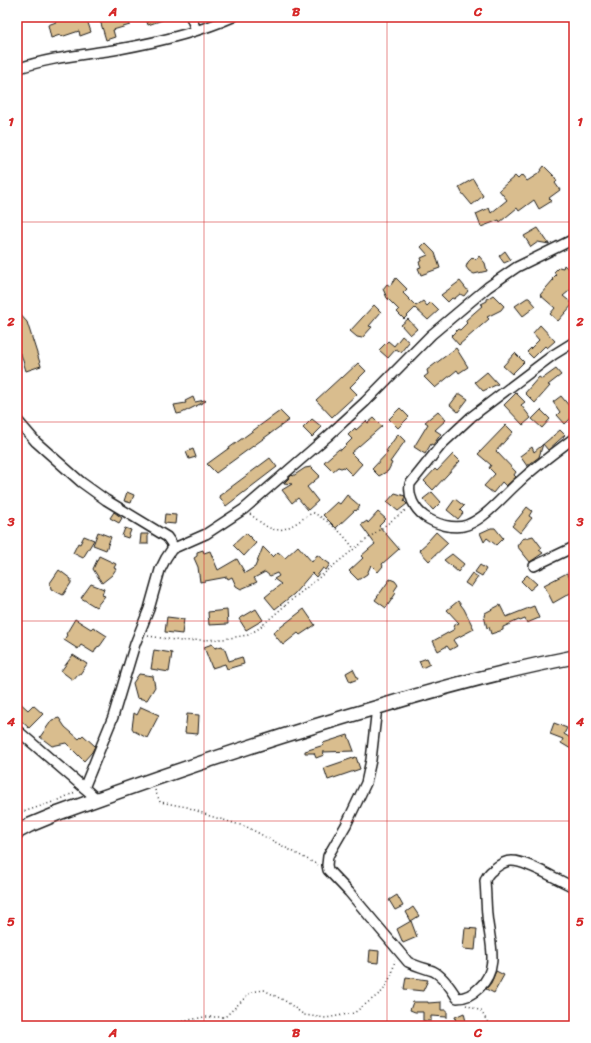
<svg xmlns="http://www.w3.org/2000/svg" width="591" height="1043" font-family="Sriracha,sans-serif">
<rect width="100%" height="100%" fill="#fff"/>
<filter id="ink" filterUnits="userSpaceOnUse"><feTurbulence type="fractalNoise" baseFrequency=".025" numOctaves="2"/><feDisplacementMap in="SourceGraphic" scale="8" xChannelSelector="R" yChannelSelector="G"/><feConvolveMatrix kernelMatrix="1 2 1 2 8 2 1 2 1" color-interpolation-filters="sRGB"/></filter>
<g filter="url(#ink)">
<path fill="#d9bd8e" stroke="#1c1c1c" d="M 66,17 L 86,17 L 91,32 L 80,36 L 79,31 L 61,37 L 60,35 L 51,38 L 48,25 L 56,22 L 56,20 Z
M 99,17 L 128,17 L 130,25 L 113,30 L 115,37 L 106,40 Z
M 145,17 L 167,17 L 168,18 L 148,25 Z
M 544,166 L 554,176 L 557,181 L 555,183 L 560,190 L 549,198 L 552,201 L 539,209 L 534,200 L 519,211 L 517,208 L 500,222 L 499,220 L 481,227 L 476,214 L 489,208 L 491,213 L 507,200 L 499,190 L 515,176 L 518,179 L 522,175 L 527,181 L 538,174 Z
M 473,179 L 483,196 L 472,205 L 462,193 L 459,187 Z
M 538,228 L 549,244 L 538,242 L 531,247 L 524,236 Z
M 425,243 L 435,253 L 440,268 L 421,275 L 418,268 L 421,267 L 419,262 L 422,261 L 421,258 L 428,255 L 421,247 Z
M 505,251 L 511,260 L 504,263 L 499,256 Z
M 479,256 L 485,263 L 487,271 L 474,274 L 469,271 L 466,267 L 468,262 L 473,257 L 476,260 Z
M 564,265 L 574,274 L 574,287 L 563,296 L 573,304 L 558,321 L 550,314 L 555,308 L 540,295 L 553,280 L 552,279 L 556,275 L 554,272 L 559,267 L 563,268 Z
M 396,278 L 407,289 L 403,293 L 416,306 L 423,301 L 427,306 L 431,302 L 439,310 L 428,320 L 415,308 L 404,319 L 397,312 L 399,310 L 387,298 L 383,289 L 387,284 L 390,286 Z
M 460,281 L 468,291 L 464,296 L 460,294 L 454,299 L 452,298 L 448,302 L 441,295 Z
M 493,295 L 504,306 L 501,310 L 487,317 L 489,319 L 459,345 L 451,336 L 458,329 L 460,330 L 467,323 L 466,322 L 466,320 L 483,305 L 481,304 L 487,301 L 487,299 Z
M 527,298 L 529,298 L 536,306 L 523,316 L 515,306 Z
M 374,305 L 381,312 L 369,326 L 372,327 L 362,338 L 357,337 L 350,331 Z
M 17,311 L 27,322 L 41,366 L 26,371 L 21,354 L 19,354 L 17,348 Z
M 408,319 L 417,329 L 410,335 L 401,325 Z
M 540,325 L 555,341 L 547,348 L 545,346 L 533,358 L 527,352 L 539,340 L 533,333 Z
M 402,336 L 409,342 L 401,352 L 396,349 L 388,358 L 379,350 L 388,341 L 394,346 Z
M 456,348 L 468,367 L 459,373 L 457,370 L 435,388 L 424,377 L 428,374 L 427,370 Z
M 515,353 L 524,362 L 512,374 L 503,366 Z
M 358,363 L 366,371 L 350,387 L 357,394 L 332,417 L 316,400 L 341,377 L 342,378 Z
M 556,369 L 561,375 L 548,385 L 550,386 L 535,403 L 525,393 L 539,377 L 542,379 Z
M 487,372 L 498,384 L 483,391 L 475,382 Z
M 459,393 L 468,399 L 458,412 L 450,405 Z
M 516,393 L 525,402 L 521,405 L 531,418 L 523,425 L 504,405 Z
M 561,396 L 570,407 L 574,405 L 574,415 L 565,424 L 557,415 L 560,412 L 553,402 Z
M 193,397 L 195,402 L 205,400 L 206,401 L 182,413 L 177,414 L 174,405 L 186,403 L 185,401 Z
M 400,408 L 409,417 L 398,428 L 389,419 Z
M 541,410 L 550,419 L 542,428 L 532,419 Z
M 280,411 L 289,420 L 216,473 L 207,464 Z
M 438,411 L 446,420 L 435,430 L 441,434 L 433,445 L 431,444 L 425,454 L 414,447 L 428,424 L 425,422 Z
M 374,418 L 382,426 L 351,453 L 362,464 L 352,475 L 344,467 L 341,468 L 338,467 L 333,471 L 324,462 L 339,449 L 341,450 L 352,439 L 348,435 L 355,428 L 356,430 L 366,421 L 368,423 Z
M 312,419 L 322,427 L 312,437 L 303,428 Z
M 506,425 L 513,432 L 496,451 L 516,472 L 514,475 L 516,477 L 506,486 L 502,482 L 493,493 L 484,486 L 495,474 L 489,468 L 491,465 L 478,454 Z
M 560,430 L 565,435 L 548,450 L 543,444 L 539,457 L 527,466 L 520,456 L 532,447 L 534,452 Z
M 398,434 L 405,441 L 390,462 L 392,463 L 388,471 L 379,476 L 372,469 L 388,452 L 386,451 Z
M 193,449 L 196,457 L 189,459 L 186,452 Z
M 453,454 L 460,461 L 433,490 L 424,481 L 435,469 L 437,471 Z
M 270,458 L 277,467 L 226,506 L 219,496 Z
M 311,467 L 320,476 L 307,487 L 318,501 L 308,510 L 298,498 L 292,503 L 282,490 L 292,484 L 284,483 L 292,475 L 293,476 L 305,468 Z
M 127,492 L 134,495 L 131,503 L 124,501 Z
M 432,492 L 441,502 L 433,510 L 423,499 Z
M 395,493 L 405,496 L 405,499 L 404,501 L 407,504 L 398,511 L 387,502 Z
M 347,495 L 360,506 L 356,511 L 355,510 L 336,528 L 323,515 L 337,502 L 340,504 Z
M 455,499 L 464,506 L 460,510 L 463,513 L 458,519 L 447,510 Z
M 527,507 L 532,511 L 529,516 L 532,518 L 520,533 L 512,526 Z
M 114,512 L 122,518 L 119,523 L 110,518 Z
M 378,512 L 386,519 L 379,526 L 399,549 L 382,564 L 383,566 L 378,572 L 371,565 L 367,574 L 358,580 L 349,571 L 363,558 L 361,556 L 375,544 L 361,525 L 367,521 L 368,523 Z
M 165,514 L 176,515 L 175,524 L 164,523 Z
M 125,528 L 131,530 L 128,538 L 122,536 Z
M 491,528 L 495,528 L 503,538 L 496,545 L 487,538 L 484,542 L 480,533 Z
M 98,532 L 111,537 L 106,550 L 93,545 Z
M 436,532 L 448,543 L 429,561 L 419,550 L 429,541 L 428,541 Z
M 246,533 L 256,543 L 244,556 L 233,545 Z
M 141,534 L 148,534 L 148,544 L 140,544 Z
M 84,536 L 94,540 L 83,558 L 73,553 L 78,543 L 80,544 Z
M 533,536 L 542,548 L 539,550 L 543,553 L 530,562 L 517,546 L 522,539 Z
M 298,546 L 312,562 L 317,555 L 330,564 L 326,570 L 323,568 L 316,577 L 312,573 L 294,594 L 275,609 L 265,597 L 281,584 L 274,579 L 279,576 L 277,573 L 270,576 L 265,572 L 254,578 L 257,582 L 241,589 L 236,586 L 232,577 L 228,579 L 227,577 L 200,582 L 198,567 L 194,558 L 197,556 L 197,552 L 203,550 L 204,553 L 210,551 L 218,570 L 237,559 L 245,573 L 255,567 L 263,547 L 273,557 L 278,552 L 285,558 Z
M 452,554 L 464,564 L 458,572 L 444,560 Z
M 99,556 L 116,564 L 114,568 L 116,569 L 112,575 L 102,583 L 93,569 Z
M 480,565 L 486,569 L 482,576 L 475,572 Z
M 59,570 L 71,579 L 71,583 L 63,595 L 51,589 L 50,583 Z
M 472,573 L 478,577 L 471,587 L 465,583 Z
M 567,573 L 574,585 L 574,591 L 553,603 L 544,585 Z
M 527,575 L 537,584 L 530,590 L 521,581 Z
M 390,579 L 395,581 L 398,585 L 394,591 L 396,593 L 386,608 L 375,600 Z
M 91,584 L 104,589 L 102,595 L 105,596 L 96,607 L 81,598 Z
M 458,601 L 464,609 L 474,629 L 453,640 L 457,646 L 450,650 L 447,646 L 438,651 L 433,641 L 455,629 L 453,626 L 459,623 L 447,610 Z
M 500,605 L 506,617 L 534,606 L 539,618 L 527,623 L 525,619 L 520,621 L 519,620 L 503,627 L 503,630 L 491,634 L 489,627 L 487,628 L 484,616 L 485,613 Z
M 256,609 L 263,620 L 246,630 L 239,619 Z
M 304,609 L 315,625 L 300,635 L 298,633 L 283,645 L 273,633 Z
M 227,610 L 228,624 L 209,625 L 208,612 Z
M 167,617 L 184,619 L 182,634 L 165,632 Z
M 75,619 L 91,629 L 93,627 L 107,636 L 100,646 L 97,647 L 94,653 L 81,645 L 78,649 L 64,640 L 67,635 L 66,634 Z
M 212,644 L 215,648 L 222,646 L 225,650 L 229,661 L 242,657 L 244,664 L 227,669 L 225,664 L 212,668 L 204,647 Z
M 154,650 L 172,653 L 169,672 L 151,669 Z
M 73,655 L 87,664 L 80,674 L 78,674 L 73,680 L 61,671 Z
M 427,658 L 430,664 L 422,668 L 419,661 Z
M 353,669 L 358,679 L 350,682 L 346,673 Z
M 139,674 L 153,676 L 155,687 L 147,700 L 137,698 L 133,683 Z
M 17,700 L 28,710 L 33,705 L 43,714 L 29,728 L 17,717 Z
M 141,707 L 159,715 L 147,738 L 134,731 L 132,728 L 134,713 L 137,715 Z
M 187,714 L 199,715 L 198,734 L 185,733 Z
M 59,718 L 65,727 L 79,739 L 83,735 L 95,746 L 92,752 L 84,761 L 66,743 L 52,746 L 40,737 L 52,720 Z
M 554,723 L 567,728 L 564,734 L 574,740 L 574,744 L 571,749 L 561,743 L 563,739 L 550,734 Z
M 348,735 L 354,751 L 323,752 L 324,755 L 316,758 L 314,753 L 305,753 L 305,751 L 324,745 L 323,743 Z
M 356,757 L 360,769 L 328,780 L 324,768 Z
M 397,895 L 403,906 L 395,910 L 389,900 Z
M 413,907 L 419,916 L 411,921 L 406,912 Z
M 411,921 L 417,937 L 403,943 L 397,929 Z
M 465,928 L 477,929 L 475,950 L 463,949 Z
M 370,950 L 379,951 L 378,963 L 369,962 Z
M 496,971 L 504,975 L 494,993 L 486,989 L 491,983 Z
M 406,977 L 428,980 L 423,991 L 404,989 Z
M 413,1002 L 428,1002 L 428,1003 L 441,1002 L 441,1010 L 447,1010 L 447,1017 L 431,1016 L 431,1021 L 423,1021 L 423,1012 L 415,1012 L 410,1010 Z
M 464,1013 L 467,1026 L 457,1026 L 455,1017 Z"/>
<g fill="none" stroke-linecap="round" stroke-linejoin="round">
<g stroke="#1c1c1c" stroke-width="12">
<path id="minor" d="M 191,17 L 196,30
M 17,69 C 50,57 84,55 119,49 C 158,42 197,33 233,17
M 574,342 L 553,355 L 471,417 L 442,444 L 410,484 C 408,496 414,508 424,516 C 435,524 454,530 467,525 C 486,518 504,495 519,482 C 536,466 555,452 574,438
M 17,420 L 36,442 L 81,482 L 106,500 L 167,537 L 172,544 L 172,549
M 534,566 L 574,547
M 377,707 L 371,760 L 366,783 L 346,825 L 328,856 L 327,865 L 328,870 L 349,892 L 408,962 C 416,966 424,968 433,971 C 443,976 451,988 457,998 C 466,998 473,994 479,988 C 501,968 489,940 487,915 C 486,904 486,892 485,881 C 486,876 490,872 494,869 C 499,865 505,861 511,861 C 526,860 559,881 574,887
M 17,730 L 97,799
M 84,788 L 113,717 L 135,644 L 149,609 L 160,570 L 166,558 L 172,549 L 206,534 L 244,509 L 328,436 L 365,402 L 431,335 L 488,287 L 517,267 L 574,239"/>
</g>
<g stroke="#1c1c1c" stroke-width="16">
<path id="highway" d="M 17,832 L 30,825 L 59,813 C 163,775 268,739 375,708 C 440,688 507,670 574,657"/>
</g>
<path stroke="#1c1c1c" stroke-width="1.5" stroke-dasharray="1 3" stroke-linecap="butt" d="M 250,514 C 268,528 275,537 298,522 C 303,519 308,514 314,513 C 330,522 344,534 354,549
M 148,636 L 181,641 L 223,639 L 248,635 L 258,629 L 289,602 L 354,549 L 407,509
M 155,790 L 160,802 L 187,807 L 210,816 L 247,827 L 318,865
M 17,814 L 59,800 L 75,792
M 466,1005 L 481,1011 L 490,1026
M 159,1026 L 204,1017 L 225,1017 L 251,992 L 264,990 L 287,1002 L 304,1015 L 326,1018 L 354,1013 L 383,991 L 392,974 L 395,960"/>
<use href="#minor" stroke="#fff" stroke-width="9"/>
<use href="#highway" stroke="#fff" stroke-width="13"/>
</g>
</g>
<path fill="none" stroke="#d62828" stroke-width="1" stroke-opacity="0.55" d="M 204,17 L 204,1026M 387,17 L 387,1026M 17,222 L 574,222M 17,422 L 574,422M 17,621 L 574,621M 17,821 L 574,821"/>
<rect width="591" height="1043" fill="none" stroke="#fff" stroke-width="44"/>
<rect x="22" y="22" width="547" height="999" fill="none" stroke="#d62828" stroke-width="1.5"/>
<g font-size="13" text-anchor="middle" font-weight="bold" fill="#d62828">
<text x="113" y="16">A</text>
<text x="296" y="16">B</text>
<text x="478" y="16">C</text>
<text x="11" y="126">1</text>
<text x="580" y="126">1</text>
<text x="11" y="326">2</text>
<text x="580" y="326">2</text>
<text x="11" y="526">3</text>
<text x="580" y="526">3</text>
<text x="11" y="726">4</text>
<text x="580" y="726">4</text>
<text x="11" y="926">5</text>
<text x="580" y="926">5</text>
<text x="113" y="1037">A</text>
<text x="296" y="1037">B</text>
<text x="478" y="1037">C</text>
</g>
</svg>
